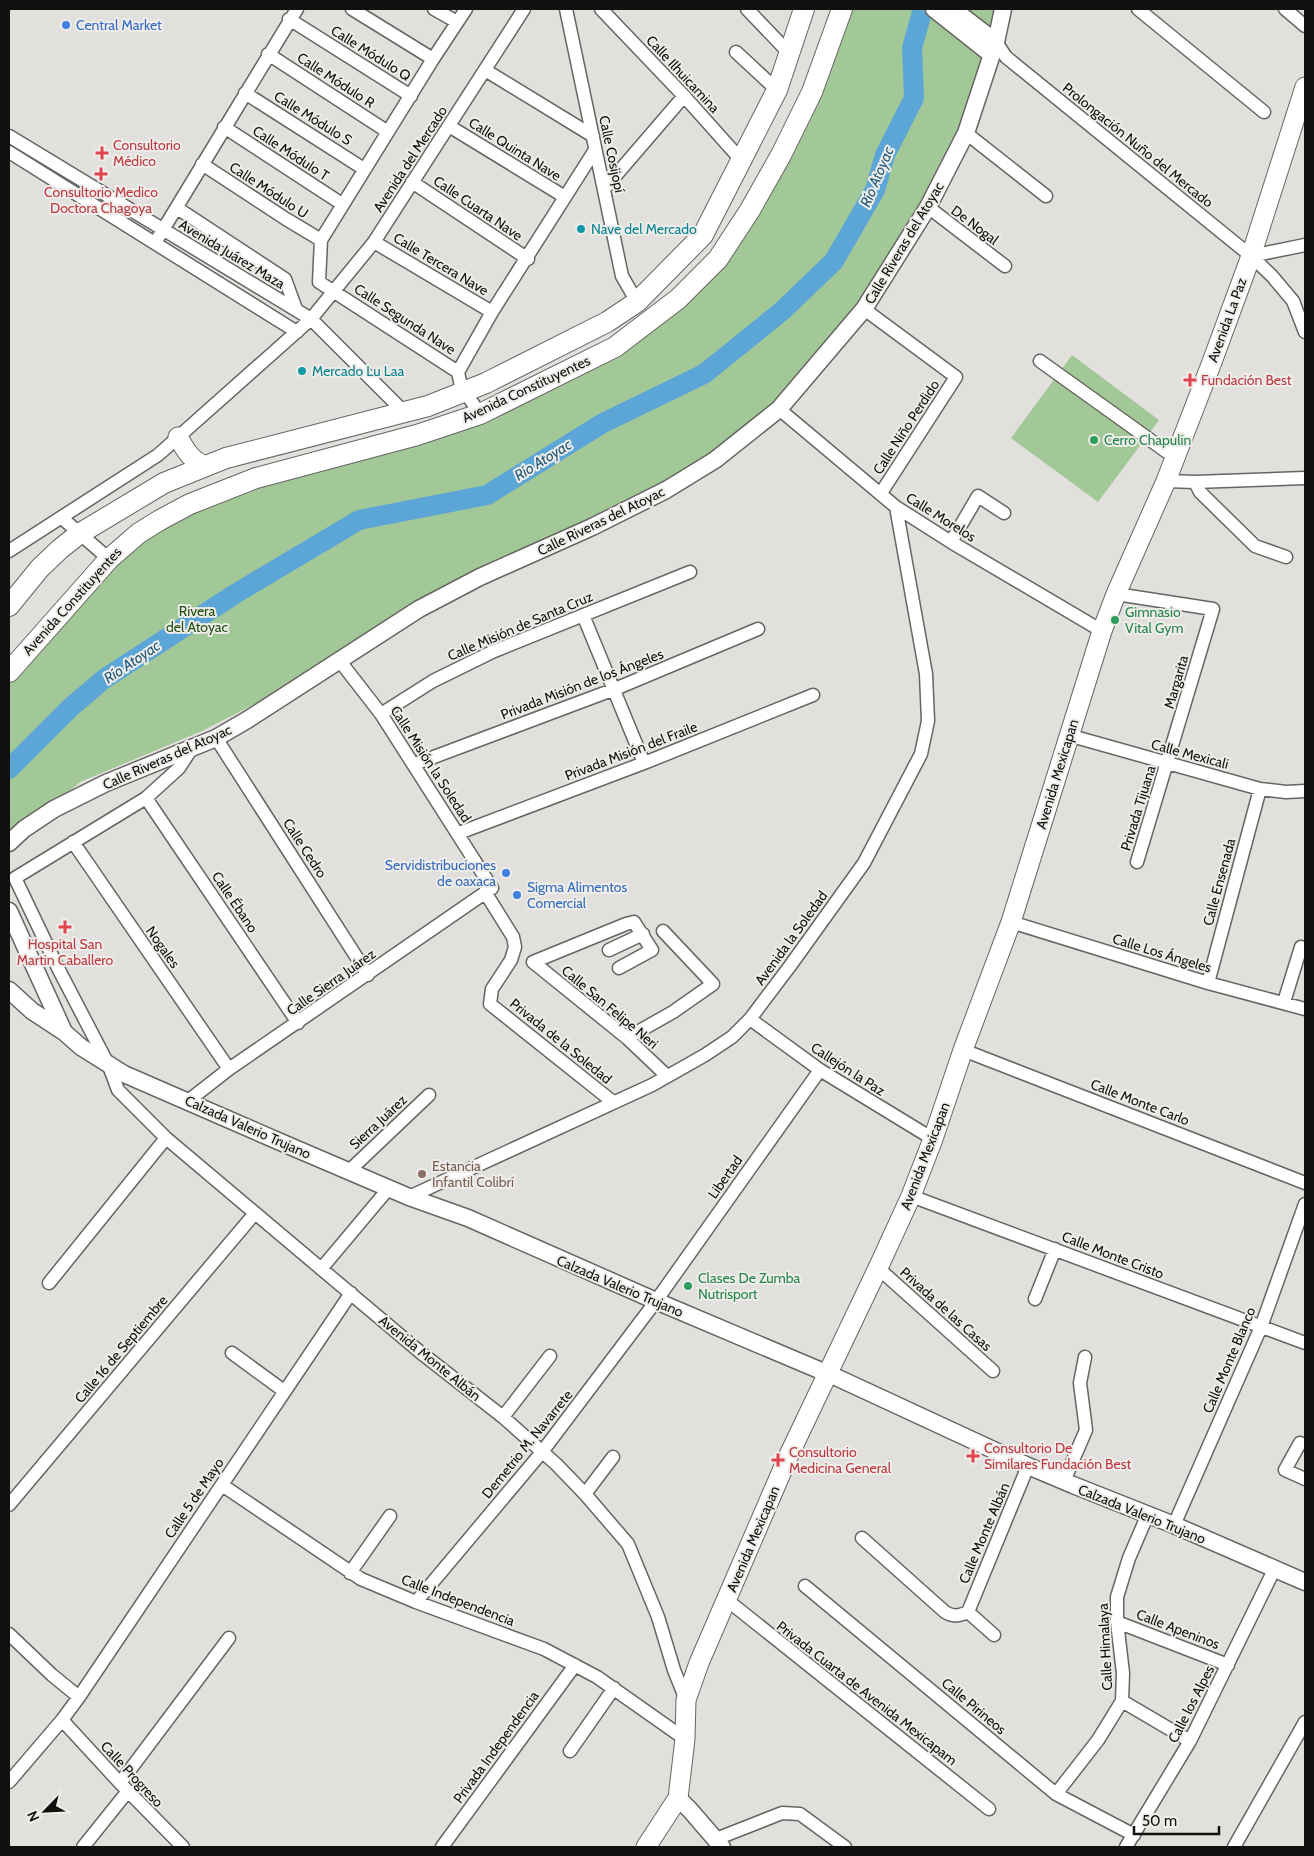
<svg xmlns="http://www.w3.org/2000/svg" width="1314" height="1856" font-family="Cabin,sans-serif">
<rect width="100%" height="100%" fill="#e1e0dd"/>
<path fill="#a3c898" d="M 839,9 L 1002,9 L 966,133 L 864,309 L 779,409 L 666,490 L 480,577 L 338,661 L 202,731 L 80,782 L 9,844 L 9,677 L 109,559 L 256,478 L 417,435 L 615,347 L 718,259 L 812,92 Z
M 1072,355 L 1159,420 L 1098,502 L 1011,438 Z"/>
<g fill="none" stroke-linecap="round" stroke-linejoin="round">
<path stroke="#5ba5d7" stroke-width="20" d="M 9,769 L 70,708 L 104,679 L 235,594 L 359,520 L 487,495 L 603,423 L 704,374 L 782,311 L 834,261 L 875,190 L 885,155 L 914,98 L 912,48 L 923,9"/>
<g stroke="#666562" stroke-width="15">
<path id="minor" d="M 352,9 L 433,59
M 434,9 L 457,22
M 566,9 L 622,276 L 637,302
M 601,9 L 684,96 L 742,161
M 747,9 L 789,53
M 1138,9 L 1264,112
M 1285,9 L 1305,26
M 289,19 L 411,96
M 996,42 L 1006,57 L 1251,256 L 1272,276 L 1293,301 L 1305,332
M 736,52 L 777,90
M 268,54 L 388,132
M 485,70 L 593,136
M 245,93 L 364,169
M 449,126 L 565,197
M 224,127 L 342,204
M 966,133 L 1046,196
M 9,136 L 311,319 L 404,412
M 9,152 L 297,332
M 202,164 L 286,219 L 321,240
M 412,182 L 528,259
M 604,189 L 684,96
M 928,207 L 1005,266
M 177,208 L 285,279 L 296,309
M 158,238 L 297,9
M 374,242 L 492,312
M 1251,256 L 1305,245
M 864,309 L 956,377 L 881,493
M 1040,361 L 1167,452 L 1175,456
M 458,372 L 319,282 L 321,240 L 433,59 L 466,9
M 779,409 L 896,507 L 951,542 L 1102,631
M 480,414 L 461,386 L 458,372 L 492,312 L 595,150
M 1166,481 L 1195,482 L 1305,478
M 1195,482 L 1200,492 L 1255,546 L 1286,557
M 62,518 L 109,559
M 951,542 L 978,496 L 1004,513
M 9,551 L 158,455 L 311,319 L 374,242 L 524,9
M 1116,594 L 1213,609 L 1137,862
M 583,615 L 644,763
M 381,714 L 433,681 L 492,652 L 690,572
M 1068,735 L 1260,789 L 1286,792 L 1305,791
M 216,738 L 368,975
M 192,748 L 179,768 L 146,798 L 15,878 L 59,970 L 109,1066 L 118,1090 L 166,1138 L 420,1352 L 503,1417 L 556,1464 L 585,1494 L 628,1544 L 658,1617 L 674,1670 L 686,1700
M 415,764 L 615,689 L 758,629
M 146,798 L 298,1023
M 459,833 L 644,763 L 813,695
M 73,842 L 229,1069
M 485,892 L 513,937 L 515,947 L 511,960 L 492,989 L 490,1004 L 613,1102
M 1011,922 L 1208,983 L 1305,1009
M 609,950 L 643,934
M 619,968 L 652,950 L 634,922 L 626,924 L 533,962 L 627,1038 L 667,1076
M 1208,983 L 1260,789
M 1284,1002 L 1301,947
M 750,1019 L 820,1070 L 933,1139
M 627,1038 L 673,1012 L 713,984 L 663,931
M 963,1050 L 1305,1183
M 188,1101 L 229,1069 L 492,888 L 381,714 L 339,660
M 349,1171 L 429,1095
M 911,1196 L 1305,1343
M 409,1197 L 652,1085 L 705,1055 L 732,1037 L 750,1019 L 790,966 L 864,863 L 921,754 L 928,721 L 926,674 L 896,507
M 878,1268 L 993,1371
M 321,1269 L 389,1188
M 49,1283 L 166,1138
M 1035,1299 L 1055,1249
M 232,1353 L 284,1391
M 503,1417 L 550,1356
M 1300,1443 L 1285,1470 L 1305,1479
M 1064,1481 L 1086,1430 L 1080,1383 L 1085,1357
M 222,1485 L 361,1579 L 416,1602 L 544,1649 L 597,1677 L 685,1739
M 585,1494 L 613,1457
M 9,1505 L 255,1213
M 1174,1525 L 1261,1327 L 1305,1204
M 862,1538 L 945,1612 C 953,1617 959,1616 968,1612
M 350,1573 L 390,1516
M 805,1586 L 1056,1794 L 1134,1835
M 727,1600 L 989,1809
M 416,1602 L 542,1452 L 656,1301 L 820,1070
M 968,1612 L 1028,1466
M 968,1612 L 994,1635
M 1117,1622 L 1228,1665
M 9,1634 L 52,1675 L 79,1697
M 1122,1701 L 1190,1741
M 62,1720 L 120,1783 L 183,1847
M 570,1751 L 614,1688
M 9,1782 L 62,1720 L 79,1697 L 351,1293
M 120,1783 L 229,1638
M 1056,1794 L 1098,1740 L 1122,1701 L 1123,1673 L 1117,1622 L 1117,1597 L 1129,1558 L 1148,1514
M 716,1839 L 782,1813 L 800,1814 L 845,1847
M 83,1847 L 128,1791
M 442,1847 L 575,1665
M 1126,1847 L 1190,1741 L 1274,1570
M 1234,1847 L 1305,1722"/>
</g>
<g stroke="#666562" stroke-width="19">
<path id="tertiary" d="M 934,9 L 992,55
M 953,9 L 996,42
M 9,843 L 24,829 L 54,809 L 106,783 L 216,738 L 247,720 L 419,609 L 480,577 L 592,527 L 666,490 L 715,460 L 779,409 L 864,309 L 928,207 L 966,133 L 996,42 L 1003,9
M 9,911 L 64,1032 L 81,1047 L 124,1074 L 285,1144 L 409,1197 L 468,1218 L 656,1301 L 838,1378 L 1028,1466 L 1073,1485 L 1174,1525 L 1305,1582
M 9,990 L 32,1011 L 64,1032
M 678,1798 L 690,1810 L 722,1847"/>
</g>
<g stroke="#666562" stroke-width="21">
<path id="secondary" d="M 178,437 C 186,451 190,459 205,466
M 646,1847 L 678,1798 L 685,1739 L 686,1700 L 699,1663 L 788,1457 L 878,1268 L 911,1196 L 933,1139 L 963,1050 L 1011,922 L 1102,631 L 1116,594 L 1166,481 L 1212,362 L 1251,256 L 1305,87"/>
</g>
<g stroke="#666562" stroke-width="22">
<path id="primary" d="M 9,606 L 40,568 L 60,549 L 79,534 L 164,483 L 226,458 L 428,406 L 486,383 L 607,322 L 637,302 L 703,235 L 777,90 L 804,9
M 9,672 L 109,559 L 139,533 L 160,520 L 190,504 L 256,478 L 417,435 L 480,414 L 615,347 L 678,299 L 718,259 L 750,210 L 781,155 L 812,92 L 842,9"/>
</g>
<use href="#minor" stroke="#fff" stroke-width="12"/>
<use href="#tertiary" stroke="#fff" stroke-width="16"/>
<use href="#secondary" stroke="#fff" stroke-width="19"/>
<use href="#primary" stroke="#fff" stroke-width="20"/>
</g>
<g fill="#3f7fe0" stroke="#eeedea" stroke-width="2">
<circle cx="66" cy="25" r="5"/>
<circle cx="506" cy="873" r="5"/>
<circle cx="517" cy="895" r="5"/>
</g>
<g fill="#e0444e" stroke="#eeedea" stroke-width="2">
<path d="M99.5 145.5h5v5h5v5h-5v5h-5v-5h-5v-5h5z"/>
<path d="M98.5 166.5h5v5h5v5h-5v5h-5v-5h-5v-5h5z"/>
<path d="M1187.5 372.5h5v5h5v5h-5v5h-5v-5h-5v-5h5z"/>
<path d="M62.5 919.5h5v5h5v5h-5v5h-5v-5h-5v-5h5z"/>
<path d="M970.5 1448.5h5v5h5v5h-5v5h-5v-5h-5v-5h5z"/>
<path d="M775.5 1452.5h5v5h5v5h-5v5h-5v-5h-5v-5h5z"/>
</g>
<g fill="#0f9aa8" stroke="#eeedea" stroke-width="2">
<circle cx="581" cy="229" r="5"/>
<circle cx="302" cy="371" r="5"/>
</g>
<g fill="#2e9e5b" stroke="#eeedea" stroke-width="2">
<circle cx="1094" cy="440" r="5"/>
<circle cx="1115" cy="620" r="5"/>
<circle cx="688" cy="1286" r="5"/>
</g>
<circle fill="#8d6e63" stroke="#eeedea" stroke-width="2" cx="422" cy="1174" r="5"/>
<g text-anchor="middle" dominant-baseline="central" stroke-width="4" stroke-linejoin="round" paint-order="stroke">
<g font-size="14" fill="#366cbe" stroke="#eeedea" text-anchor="start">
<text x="76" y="25">Central Market</text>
<text x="496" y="865" text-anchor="end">Servidistribuciones<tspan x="496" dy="16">de oaxaca</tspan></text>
<text x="527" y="887">Sigma Alimentos<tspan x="527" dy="16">Comercial</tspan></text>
</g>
<g font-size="14" fill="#10100f" stroke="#eeedea">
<text transform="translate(371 53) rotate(32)">Calle Módulo Q</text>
<text transform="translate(683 74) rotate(47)">Calle Ilhuicamina</text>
<text transform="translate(336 80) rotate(33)">Calle Módulo R</text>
<text transform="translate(313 118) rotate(32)">Calle Módulo S</text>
<text transform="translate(1138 145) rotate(39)">Prolongación Nuño del Mercado</text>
<text transform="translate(515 149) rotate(32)">Calle Quinta Nave</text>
<text transform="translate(291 153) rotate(33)">Calle Módulo T</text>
<text transform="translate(612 154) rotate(78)">Calle Cosijopí</text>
<text transform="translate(410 159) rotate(-57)">Avenida del Mercado</text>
<text transform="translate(269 190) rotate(33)">Calle Módulo U</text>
<text transform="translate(478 208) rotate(34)">Calle Cuarta Nave</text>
<text transform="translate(975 225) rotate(37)">De Nogal</text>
<text transform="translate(904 243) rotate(-59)">Calle Riveras del Atoyac</text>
<text transform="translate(232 254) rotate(31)">Avenida Juárez Maza</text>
<text transform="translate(441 264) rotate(31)">Calle Tercera Nave</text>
<text transform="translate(405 319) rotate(33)">Calle Segunda Nave</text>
<text transform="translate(1227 320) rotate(-70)">Avenida La Paz</text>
<text transform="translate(526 389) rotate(-25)">Avenida Constituyentes</text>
<text transform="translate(906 427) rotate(-57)">Calle Niño Perdido</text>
<text transform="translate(941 517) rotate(32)">Calle Morelos</text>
<text transform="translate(601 521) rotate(-26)">Calle Riveras del Atoyac</text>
<text transform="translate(72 601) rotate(-48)">Avenida Constituyentes</text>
<text transform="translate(520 626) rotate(-23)">Calle Misión de Santa Cruz</text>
<text transform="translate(1176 682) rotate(-74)">Margarita</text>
<text transform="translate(582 684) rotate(-21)">Privada Misión de los Ángeles</text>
<text transform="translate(631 751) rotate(-21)">Privada Misión del Fraile</text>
<text transform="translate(1190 754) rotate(15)">Calle Mexicali</text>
<text transform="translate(167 757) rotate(-24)">Calle Riveras del Atoyac</text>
<text transform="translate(431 764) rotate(57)">Calle Misión la Soledad</text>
<text transform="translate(1057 774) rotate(-73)">Avenida Mexicapan</text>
<text transform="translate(1138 808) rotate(-73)">Privada Tijuana</text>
<text transform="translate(305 848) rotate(57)">Calle Cedro</text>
<text transform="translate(1219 882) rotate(-75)">Calle Ensenada</text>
<text transform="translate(235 902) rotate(56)">Calle Ébano</text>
<text transform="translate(791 938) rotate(-54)">Avenida la Soledad</text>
<text transform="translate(163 947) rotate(55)">Nogales</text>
<text transform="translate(1162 953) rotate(17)">Calle Los Ángeles</text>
<text transform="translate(331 982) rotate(-35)">Calle Sierra Juárez</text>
<text transform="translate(610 1007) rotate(40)">Calle San Felipe Neri</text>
<text transform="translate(561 1041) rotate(39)">Privada de la Soledad</text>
<text transform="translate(848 1069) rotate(33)">Callejón la Paz</text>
<text transform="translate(1140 1102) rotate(21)">Calle Monte Carlo</text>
<text transform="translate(378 1122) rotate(-43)">Sierra Juárez</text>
<text transform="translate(248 1127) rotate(24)">Calzada Valerio Trujano</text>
<text transform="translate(925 1156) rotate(-69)">Avenida Mexicapan</text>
<text transform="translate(725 1177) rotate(-55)">Libertad</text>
<text transform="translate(1113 1255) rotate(21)">Calle Monte Cristo</text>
<text transform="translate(620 1286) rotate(23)">Calzada Valerio Trujano</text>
<text transform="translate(946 1309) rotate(42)">Privada de las Casas</text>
<text transform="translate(121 1349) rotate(-50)">Calle 16 de Septiembre</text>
<text transform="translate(430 1358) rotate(39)">Avenida Monte Albán</text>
<text transform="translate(1229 1360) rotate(-67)">Calle Monte Blanco</text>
<text transform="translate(527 1444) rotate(-51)">Demetrio M. Navarrete</text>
<text transform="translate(194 1498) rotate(-56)">Calle 5 de Mayo</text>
<text transform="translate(1142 1514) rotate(22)">Calzada Valerio Trujano</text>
<text transform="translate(984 1533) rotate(-67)">Calle Monte Albán</text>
<text transform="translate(753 1539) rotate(-67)">Avenida Mexicapan</text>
<text transform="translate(458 1600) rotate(21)">Calle Independencia</text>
<text transform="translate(1178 1629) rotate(21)">Calle Apeninos</text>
<text transform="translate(1105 1647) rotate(-93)">Calle Himalaya</text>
<text transform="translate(867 1693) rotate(38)">Privada Cuarta de Avenida Mexicapam</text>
<text transform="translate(1191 1704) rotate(-63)">Calle los Alpes</text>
<text transform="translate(974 1706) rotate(40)">Calle Pirineos</text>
<text transform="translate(496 1747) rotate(-54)">Privada Independencia</text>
<text transform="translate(132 1774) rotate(47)">Calle Progreso</text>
</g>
<g font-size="14" fill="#be3a42" stroke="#eeedea" text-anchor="start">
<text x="113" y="145">Consultorio<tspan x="113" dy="16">Médico</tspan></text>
<text x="101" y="192" text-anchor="middle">Consultorio Medico<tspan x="101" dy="16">Doctora Chagoya</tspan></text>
<text x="1201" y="380">Fundación Best</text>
<text x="65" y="944" text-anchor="middle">Hospital San<tspan x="65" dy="16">Martin Caballero</tspan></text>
<text x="984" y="1448">Consultorio De<tspan x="984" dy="16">Similares Fundación Best</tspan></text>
<text x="789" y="1452">Consultorio<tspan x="789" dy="16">Medicina General</tspan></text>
</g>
<g font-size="14" fill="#0d838f" stroke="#eeedea" text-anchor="start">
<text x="591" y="229">Nave del Mercado</text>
<text x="312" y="371">Mercado Lu Laa</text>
</g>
<g font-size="14" fill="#27864d" stroke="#eeedea" text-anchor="start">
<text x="1104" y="440">Cerro Chapulín</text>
<text x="1125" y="612">Gimnasio<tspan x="1125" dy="16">Vital Gym</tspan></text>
<text x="698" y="1278">Clases De Zumba<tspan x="698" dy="16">Nutrisport</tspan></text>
</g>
<g font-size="14" fill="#22500e" stroke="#eeedea">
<text x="197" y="611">Rivera<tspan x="197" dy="16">del Atoyac</tspan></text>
</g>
<g font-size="14" fill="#785e54" stroke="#eeedea" text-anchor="start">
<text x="432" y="1166">Estancia<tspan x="432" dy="16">Infantil Colibrí</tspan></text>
</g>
<g font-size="15" font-style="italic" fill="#225a7c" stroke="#eeedea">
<text transform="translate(877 177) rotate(-67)">Río Atoyac</text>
<text transform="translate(543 460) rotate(-32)">Río Atoyac</text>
<text transform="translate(132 662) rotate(-34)">Río Atoyac</text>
</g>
</g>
<rect width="1314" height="1856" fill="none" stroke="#10100f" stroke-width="20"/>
<g transform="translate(45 1811) rotate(246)" stroke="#eeedea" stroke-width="4" paint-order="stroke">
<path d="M0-4L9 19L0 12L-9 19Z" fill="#10100f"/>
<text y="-8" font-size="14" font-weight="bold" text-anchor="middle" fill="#10100f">N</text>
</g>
<path d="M1134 1826v8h85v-8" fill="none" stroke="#10100f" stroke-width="2.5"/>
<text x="1142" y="1826" font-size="15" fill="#10100f" stroke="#eeedea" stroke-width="4" paint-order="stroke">50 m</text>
</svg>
